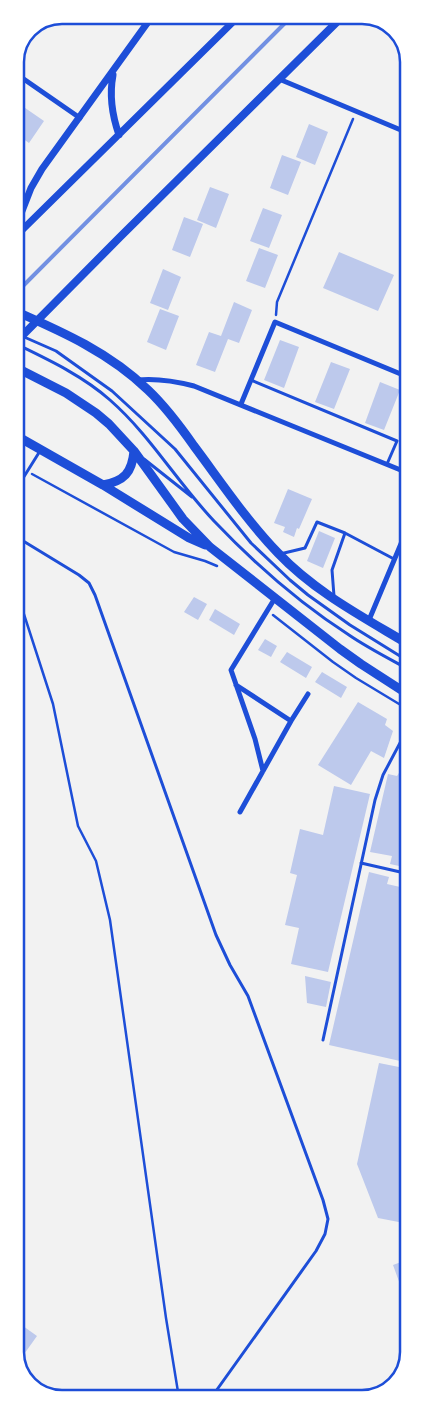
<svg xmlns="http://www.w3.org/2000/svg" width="424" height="1414" font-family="'Archivo Narrow',sans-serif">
<rect width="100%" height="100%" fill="#f2f2f2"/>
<path fill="#bdc9ec" d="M 15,101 L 44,121 L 29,143 L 15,133 Z
M 309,124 L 328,132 L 315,165 L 296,157 Z
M 282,155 L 301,162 L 288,195 L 270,188 Z
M 210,187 L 229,194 L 216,228 L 197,220 Z
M 263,208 L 282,215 L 269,248 L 250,241 Z
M 184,217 L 203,224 L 190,257 L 172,250 Z
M 259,248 L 278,255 L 265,288 L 246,281 Z
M 339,252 L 394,275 L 378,311 L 323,288 Z
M 163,269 L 181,277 L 168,310 L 150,303 Z
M 234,302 L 252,310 L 239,343 L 228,339 L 215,372 L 196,365 L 209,332 L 221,336 Z
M 160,309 L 179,316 L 166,350 L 147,342 Z
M 280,340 L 299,347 L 284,388 L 264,380 Z
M 331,362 L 350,369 L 334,409 L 315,402 Z
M 380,382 L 400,390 L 384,430 L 365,423 Z
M 288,489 L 312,499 L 299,529 L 297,528 L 294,537 L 283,532 L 285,527 L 274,523 Z
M 319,531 L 335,538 L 323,568 L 307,561 Z
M 194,597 L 207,604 L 198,620 L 184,612 Z
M 215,609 L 240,624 L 234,635 L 209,620 Z
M 265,639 L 277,646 L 271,657 L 258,650 Z
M 287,652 L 312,667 L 306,678 L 280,662 Z
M 322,672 L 347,687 L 341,698 L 315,682 Z
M 358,702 L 387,719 L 385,725 L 393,731 L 384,758 L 371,751 L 351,785 L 318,765 Z
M 409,757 L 409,867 L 408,868 L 390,864 L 392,856 L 370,852 L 388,774 L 397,776 Z
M 334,786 L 370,794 L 328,972 L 291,964 L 299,928 L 285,925 L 297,875 L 290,873 L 300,829 L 323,835 Z
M 369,872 L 389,877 L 387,884 L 409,889 L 409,1063 L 329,1045 Z
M 305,976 L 331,982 L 326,1007 L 307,1003 Z
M 379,1063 L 409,1069 L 409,1224 L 378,1218 L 357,1164 Z
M 409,1259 L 409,1309 L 393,1265 Z
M 16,1321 L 37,1336 L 17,1364 L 16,1362 Z"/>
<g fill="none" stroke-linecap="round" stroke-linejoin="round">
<path stroke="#1d4ed8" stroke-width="2.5" d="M 276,315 L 277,302 L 353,119
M 32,474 L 174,552 L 205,561 L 217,566
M 15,560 L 20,602 L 53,704 L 78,826 L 96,861 L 110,920 L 166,1318 L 179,1398
M 273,615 L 333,662 L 356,678 L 409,710"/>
<path stroke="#1d4ed8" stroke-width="3" d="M 15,333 L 56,351 L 112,391 L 175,449 L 251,543 L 290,580 L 308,595 L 350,625 L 408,661
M 16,344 C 49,360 83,376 110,400 C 150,435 177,482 214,521 C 254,563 299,603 349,635 C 368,648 388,658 408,669
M 251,380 L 397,441 L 387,464
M 144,459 L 192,497
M 15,491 L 40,451
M 15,536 L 79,575 L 89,583 L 95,595 L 216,935 L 230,965 L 248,996 L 323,1200 L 328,1219 L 325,1234 L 316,1251 L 211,1398
M 280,554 L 305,548 L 317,522 L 345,533
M 334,596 L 332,570 L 345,533 L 394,559
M 361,863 L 409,874
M 323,1040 L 375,800 L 383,775 L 409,726"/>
<path stroke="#1d4ed8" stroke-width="5" d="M 15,73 L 80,118
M 279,79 L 408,133
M 137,380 C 157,378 175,381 194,386 L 408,473
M 241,404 L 275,322 L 408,377
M 369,620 L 408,527
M 236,685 L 291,721
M 263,771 L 255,739 L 231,670 L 275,598
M 240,812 L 291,721 L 308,694"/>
<path stroke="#1d4ed8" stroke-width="7" d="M 113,75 C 109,96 112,115 119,135
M 15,229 L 31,188 L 42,169 L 153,15
M 15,237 L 240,15"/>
<path stroke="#1d4ed8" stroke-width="8" d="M 15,343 L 120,237 L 344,15"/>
<path stroke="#1d4ed8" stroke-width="9" d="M 15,311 C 63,332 110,353 148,390 C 166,407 180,426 194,446 C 221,482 247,521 278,553 C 315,592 363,617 408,644
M 15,367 L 66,393 L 96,413 L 109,424 L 134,451 L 183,519 L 210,547 L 340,649 L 361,664 L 409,695
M 15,435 L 103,485 L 189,538 L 205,545
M 103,485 C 124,481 132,473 134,451"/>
<path stroke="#7290e2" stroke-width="4" d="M 15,294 L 293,15"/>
</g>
<path d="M0 0H424V1414H0ZM62 24H362A38 38 0 0 1 400 62V1352A38 38 0 0 1 362 1390H62A38 38 0 0 1 24 1352V62A38 38 0 0 1 62 24Z" fill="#fff" fill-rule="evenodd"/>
<path fill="none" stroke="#1d4ed8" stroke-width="2.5" d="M62 24H362A38 38 0 0 1 400 62V1352A38 38 0 0 1 362 1390H62A38 38 0 0 1 24 1352V62A38 38 0 0 1 62 24Z"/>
</svg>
